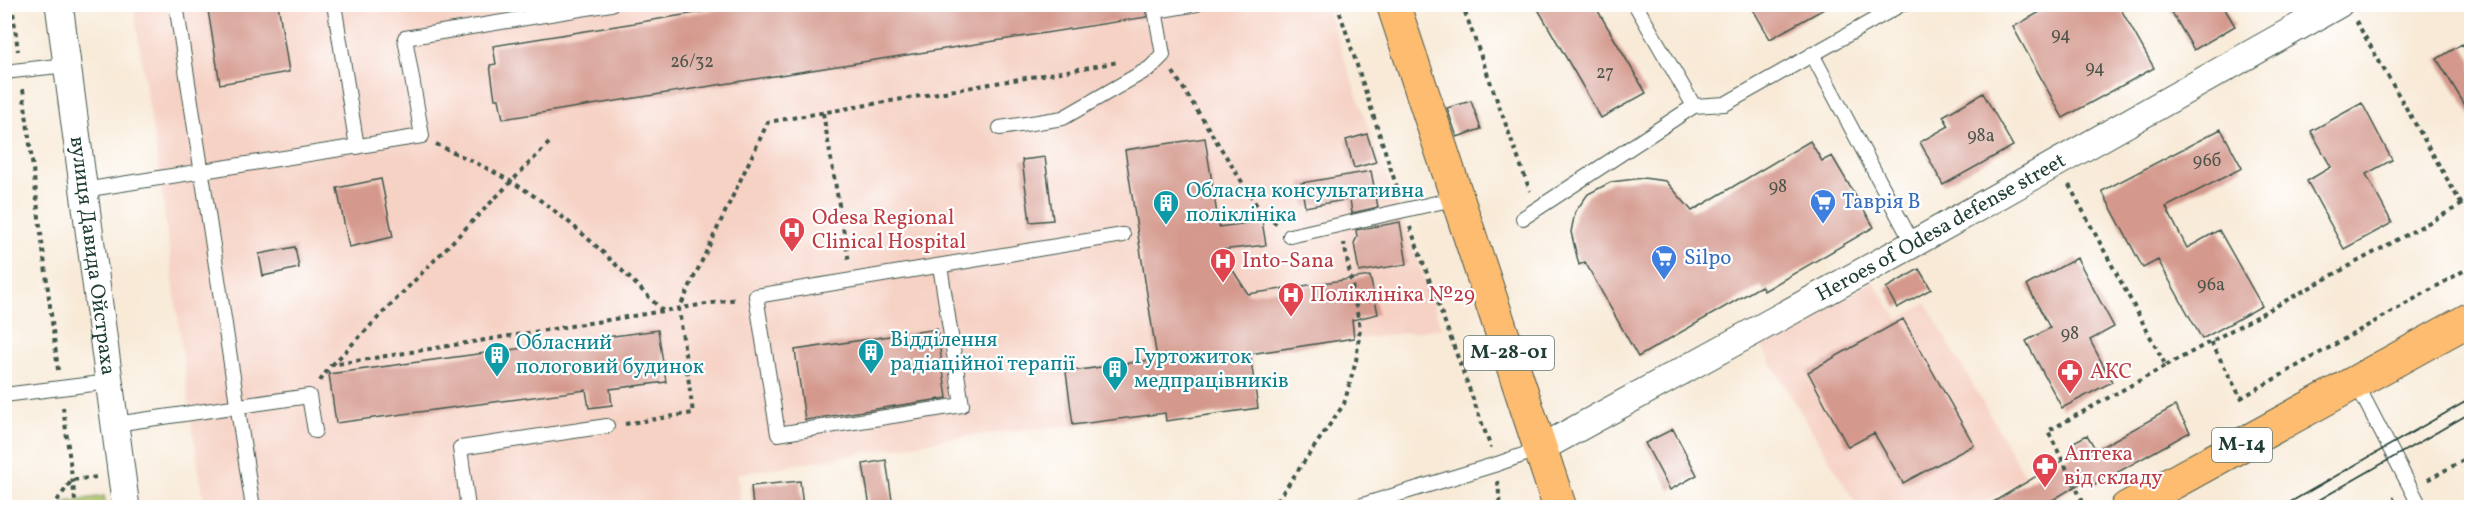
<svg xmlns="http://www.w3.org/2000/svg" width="2476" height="512" font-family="Vollkorn,serif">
<rect width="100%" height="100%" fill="#fff"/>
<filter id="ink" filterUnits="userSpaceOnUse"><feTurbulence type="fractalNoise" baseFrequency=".0167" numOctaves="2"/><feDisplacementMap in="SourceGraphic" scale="12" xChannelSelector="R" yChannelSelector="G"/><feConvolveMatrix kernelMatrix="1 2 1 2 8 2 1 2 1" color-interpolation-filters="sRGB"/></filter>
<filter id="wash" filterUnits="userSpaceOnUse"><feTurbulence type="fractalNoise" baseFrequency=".008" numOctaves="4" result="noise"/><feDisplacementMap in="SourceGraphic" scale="24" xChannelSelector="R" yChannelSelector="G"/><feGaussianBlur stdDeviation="1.35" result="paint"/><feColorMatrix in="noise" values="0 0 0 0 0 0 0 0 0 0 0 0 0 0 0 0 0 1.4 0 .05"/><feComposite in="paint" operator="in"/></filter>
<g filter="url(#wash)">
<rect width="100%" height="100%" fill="#f8ead7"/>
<path fill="#f6d2c4" d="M 133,5 L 1326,5 L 1361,107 L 1442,328 L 1250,354 L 1258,408 L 1166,421 L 1165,413 L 1073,425 L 966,436 L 737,474 L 741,507 L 205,507 L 190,413 L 160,178 Z
M 1873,281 L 1898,320 L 1926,303 L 2026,478 L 1975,507 L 1858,507 L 1761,346 Z"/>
<path fill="#acc56a" stroke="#66814f" stroke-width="1.5" d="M 104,496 L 106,507 L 62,507 L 66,502 Z"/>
<g id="blocks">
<path fill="#d4988c" d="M 207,4 L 278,4 L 289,72 L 220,84 Z
M 751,4 L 1145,4 L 1147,17 L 503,119 L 499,99 L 495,99 L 490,65 L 496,64 L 493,46 Z
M 1535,4 L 1594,4 L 1646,93 L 1601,118 Z
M 1750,4 L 1833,4 L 1770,39 Z
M 2054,4 L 2118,4 L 2154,68 L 2063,118 L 2013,27 Z
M 2167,4 L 2222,4 L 2235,26 L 2194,50 Z
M 2462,44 L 2472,61 L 2472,117 L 2437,59 Z
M 1983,93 L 2013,146 L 1943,185 L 1920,142 L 1949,126 L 1943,116 Z
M 1471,101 L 1481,129 L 1457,137 L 1447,108 Z
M 2362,103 L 2392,160 L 2366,174 L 2392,223 L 2344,249 L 2307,181 L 2331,167 L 2311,131 Z
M 2221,129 L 2242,168 L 2166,207 L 2187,248 L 2219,230 L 2262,306 L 2202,339 L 2158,260 L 2143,268 L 2102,191 Z
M 1367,134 L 1376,162 L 1354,168 L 1346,140 Z
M 1205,138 L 1219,227 L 1262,221 L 1266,245 L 1220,250 L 1248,294 L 1370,276 L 1378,314 L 1352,320 L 1354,338 L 1250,354 L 1258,408 L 1166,421 L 1165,413 L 1073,425 L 1066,372 L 1157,359 L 1125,150 Z
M 1810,141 L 1822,161 L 1832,156 L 1874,227 L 1764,291 L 1761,286 L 1638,357 L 1585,262 L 1579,265 L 1571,232 L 1575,212 L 1588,194 L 1611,182 L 1643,178 L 1666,181 L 1692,211 Z
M 1045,157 L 1053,220 L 1030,222 L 1022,160 Z
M 1371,171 L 1378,207 L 1352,213 L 1350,199 L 1305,207 L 1301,183 Z
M 381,179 L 393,237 L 349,247 L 337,188 Z
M 1400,222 L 1407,264 L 1359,272 L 1354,243 L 1357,237 L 1356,230 Z
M 295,247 L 299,268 L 263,276 L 259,254 Z
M 2077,258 L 2114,327 L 2090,340 L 2112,382 L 2062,408 L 2026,341 L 2050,328 L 2027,285 Z
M 1919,269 L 1931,289 L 1897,308 L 1886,288 Z
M 1903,319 L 1974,445 L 1903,483 L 1874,433 L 1848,447 L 1808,372 Z
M 937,329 L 947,398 L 805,420 L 795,350 Z
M 658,330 L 666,382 L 610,389 L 612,405 L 589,408 L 586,390 L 336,423 L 329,374 Z
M 2175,406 L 2190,432 L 2093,486 L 2089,478 L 2041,507 L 1985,507 L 2075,453 L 2070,444 L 2087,435 L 2096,450 Z
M 1673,429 L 1697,475 L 1670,490 L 1645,443 Z
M 886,460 L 893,507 L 870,507 L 863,464 Z
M 800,481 L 803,507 L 753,507 L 751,486 Z"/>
</g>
</g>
<g filter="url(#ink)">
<use href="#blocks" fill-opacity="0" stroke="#40574c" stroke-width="1.5"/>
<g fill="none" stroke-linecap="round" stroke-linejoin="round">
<g stroke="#40574c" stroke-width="16">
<path id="service" d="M 176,4 L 253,508
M 334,4 L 357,147
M 1635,4 L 1694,106
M 1156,11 L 1197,4
M 1812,54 L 1913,244
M 4,72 L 67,65
M 1000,128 L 1063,118 L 1150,68 L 1163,55 L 1154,4
M 84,190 L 422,136 L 405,38 L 611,4
M 1523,218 L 1694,106 L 1725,104 L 1902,4
M 1290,236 L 1458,198
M 940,266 L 962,405 L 778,434 L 756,296 L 1123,235
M 2356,383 L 2421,508
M 4,395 L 109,382
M 115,424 L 309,396 L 315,431
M 468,508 L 460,448 L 607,426
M 1353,508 L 1497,464 L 1540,449"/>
</g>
<g stroke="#40574c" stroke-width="29">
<g id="minor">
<path id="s1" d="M 59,4 L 126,508"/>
<path id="s2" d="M 1540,449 L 1913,244 L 2339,4"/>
</g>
</g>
<g stroke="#40574c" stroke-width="35">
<path id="primary" d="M 2127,508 L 2472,318"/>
</g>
<g stroke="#40574c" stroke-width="35">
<path id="trunk" d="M 1393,4 L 1560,508"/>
</g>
<path stroke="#40574c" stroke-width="4" stroke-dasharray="4.5 4.5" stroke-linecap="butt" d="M 12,4 L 18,51
M 1337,4 L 1399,194
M 1462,4 L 1530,191
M 2356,21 L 2462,205
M 1173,72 L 1259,209 L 1276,224
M 23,89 L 58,370
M 823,113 L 849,262
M 436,144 C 461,156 486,167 510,181 C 568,214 615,264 663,311
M 2069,185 L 2166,366 L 2048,431 L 2086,508
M 1410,227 L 1491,448
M 2211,342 L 2241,398 L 2472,266
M 332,365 L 549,143
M 2166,366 L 2472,199
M 320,381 L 331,365 L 737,299
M 63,407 L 76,508
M 625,424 L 693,413 L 679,309 L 768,122 L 1119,62
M 2428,480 L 2472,455
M 1498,481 L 1500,508
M 52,508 L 72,480 L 97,477
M 1272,508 L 1344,404 L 1356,361 L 1360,328 L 1344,243
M 2378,508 L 2395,498"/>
<use href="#service" stroke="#fff" stroke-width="14"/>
<use href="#minor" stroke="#fff" stroke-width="27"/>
<use href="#primary" stroke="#febc70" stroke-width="33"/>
<use href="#trunk" stroke="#febc70" stroke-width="33"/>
<path stroke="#1f3d34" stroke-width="1.5" d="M 2280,508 L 2472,398
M 2305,508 L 2472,412"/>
</g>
</g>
<defs>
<g id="supermarket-pin" transform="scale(1.35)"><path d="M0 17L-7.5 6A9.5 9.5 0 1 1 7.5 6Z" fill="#3f7fe0" stroke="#fff"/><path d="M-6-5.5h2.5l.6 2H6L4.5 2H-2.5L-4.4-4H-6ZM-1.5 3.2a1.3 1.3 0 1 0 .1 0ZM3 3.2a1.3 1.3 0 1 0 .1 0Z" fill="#fff"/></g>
<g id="building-pin" transform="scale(1.35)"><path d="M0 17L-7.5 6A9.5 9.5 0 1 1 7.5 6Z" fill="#0f9aa8" stroke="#fff"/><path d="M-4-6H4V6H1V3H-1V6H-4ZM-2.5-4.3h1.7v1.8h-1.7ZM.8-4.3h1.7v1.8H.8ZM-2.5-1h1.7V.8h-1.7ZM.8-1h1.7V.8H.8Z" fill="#fff"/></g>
<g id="hospital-pin" transform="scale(1.35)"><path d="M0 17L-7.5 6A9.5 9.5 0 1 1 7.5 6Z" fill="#e0444e" stroke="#fff"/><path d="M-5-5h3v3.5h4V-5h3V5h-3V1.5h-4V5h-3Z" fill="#fff"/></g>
<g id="pharmacy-pin" transform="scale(1.35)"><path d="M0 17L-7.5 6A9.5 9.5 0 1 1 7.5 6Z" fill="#e0444e" stroke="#fff"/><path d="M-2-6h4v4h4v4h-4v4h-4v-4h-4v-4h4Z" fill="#fff"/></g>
</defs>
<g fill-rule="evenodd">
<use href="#supermarket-pin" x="1823" y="202"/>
<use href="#building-pin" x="1166" y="203"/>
<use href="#hospital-pin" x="792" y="230"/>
<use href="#supermarket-pin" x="1664" y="258"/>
<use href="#hospital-pin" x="1223" y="261"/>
<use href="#hospital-pin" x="1291" y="295"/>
<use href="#building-pin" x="871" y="352"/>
<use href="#building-pin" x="497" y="355"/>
<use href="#building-pin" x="1115" y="369"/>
<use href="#pharmacy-pin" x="2070" y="372"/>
<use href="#pharmacy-pin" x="2045" y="466"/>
</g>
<g text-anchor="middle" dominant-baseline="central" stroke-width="4.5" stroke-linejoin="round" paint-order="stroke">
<g font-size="18" fill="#4c544a">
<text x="2061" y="35">94</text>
<text x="692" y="62">26/32</text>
<text x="2095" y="68">94</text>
<text x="1605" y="73">27</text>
<text x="1981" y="136">98а</text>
<text x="2207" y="161">96б</text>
<text x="1778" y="187">98</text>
<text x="2211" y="285">96а</text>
<text x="2070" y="334">98</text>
</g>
<g fill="#fff" stroke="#627771" stroke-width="1.5">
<rect x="1464" y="336" width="90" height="34" rx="4.5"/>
<rect x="2212" y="428" width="60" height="34" rx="4.5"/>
</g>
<g font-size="20" font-weight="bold" fill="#1f3d34">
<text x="1509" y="353">М-28-01</text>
<text x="2242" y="445">М-14</text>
</g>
<g font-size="21" fill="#0d838f" stroke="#fff" text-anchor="start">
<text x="1186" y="191">Обласна консультативна<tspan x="1186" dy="24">поліклініка</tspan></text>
<text x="890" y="340">Відділення<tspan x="890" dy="24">радіаційної терапії</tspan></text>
<text x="516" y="343">Обласний<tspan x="516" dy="24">пологовий будинок</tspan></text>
<text x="1134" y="357">Гуртожиток<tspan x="1134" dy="24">медпрацівників</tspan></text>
</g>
<g font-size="21" fill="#366cbe" stroke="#fff" text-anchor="start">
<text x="1842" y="202">Таврія В</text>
<text x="1684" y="258">Silpo</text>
</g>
<g font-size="21" fill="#be3a42" stroke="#fff" text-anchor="start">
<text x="812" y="218">Odesa Regional<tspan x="812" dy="24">Clinical Hospital</tspan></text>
<text x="1242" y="261">Into-Sana</text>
<text x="1310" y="295">Поліклініка №29</text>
<text x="2090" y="372">АКС</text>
<text x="2064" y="454">Аптека<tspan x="2064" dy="24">від складу</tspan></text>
</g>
<g font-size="21" fill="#1f3d34" stroke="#fff">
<text stroke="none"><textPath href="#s2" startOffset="458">Heroes of Odesa defense street</textPath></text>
<text stroke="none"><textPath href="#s1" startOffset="254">вулиця Давида Ойстраха</textPath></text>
</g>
</g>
<rect width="2476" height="512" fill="none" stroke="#fff" stroke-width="24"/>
</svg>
